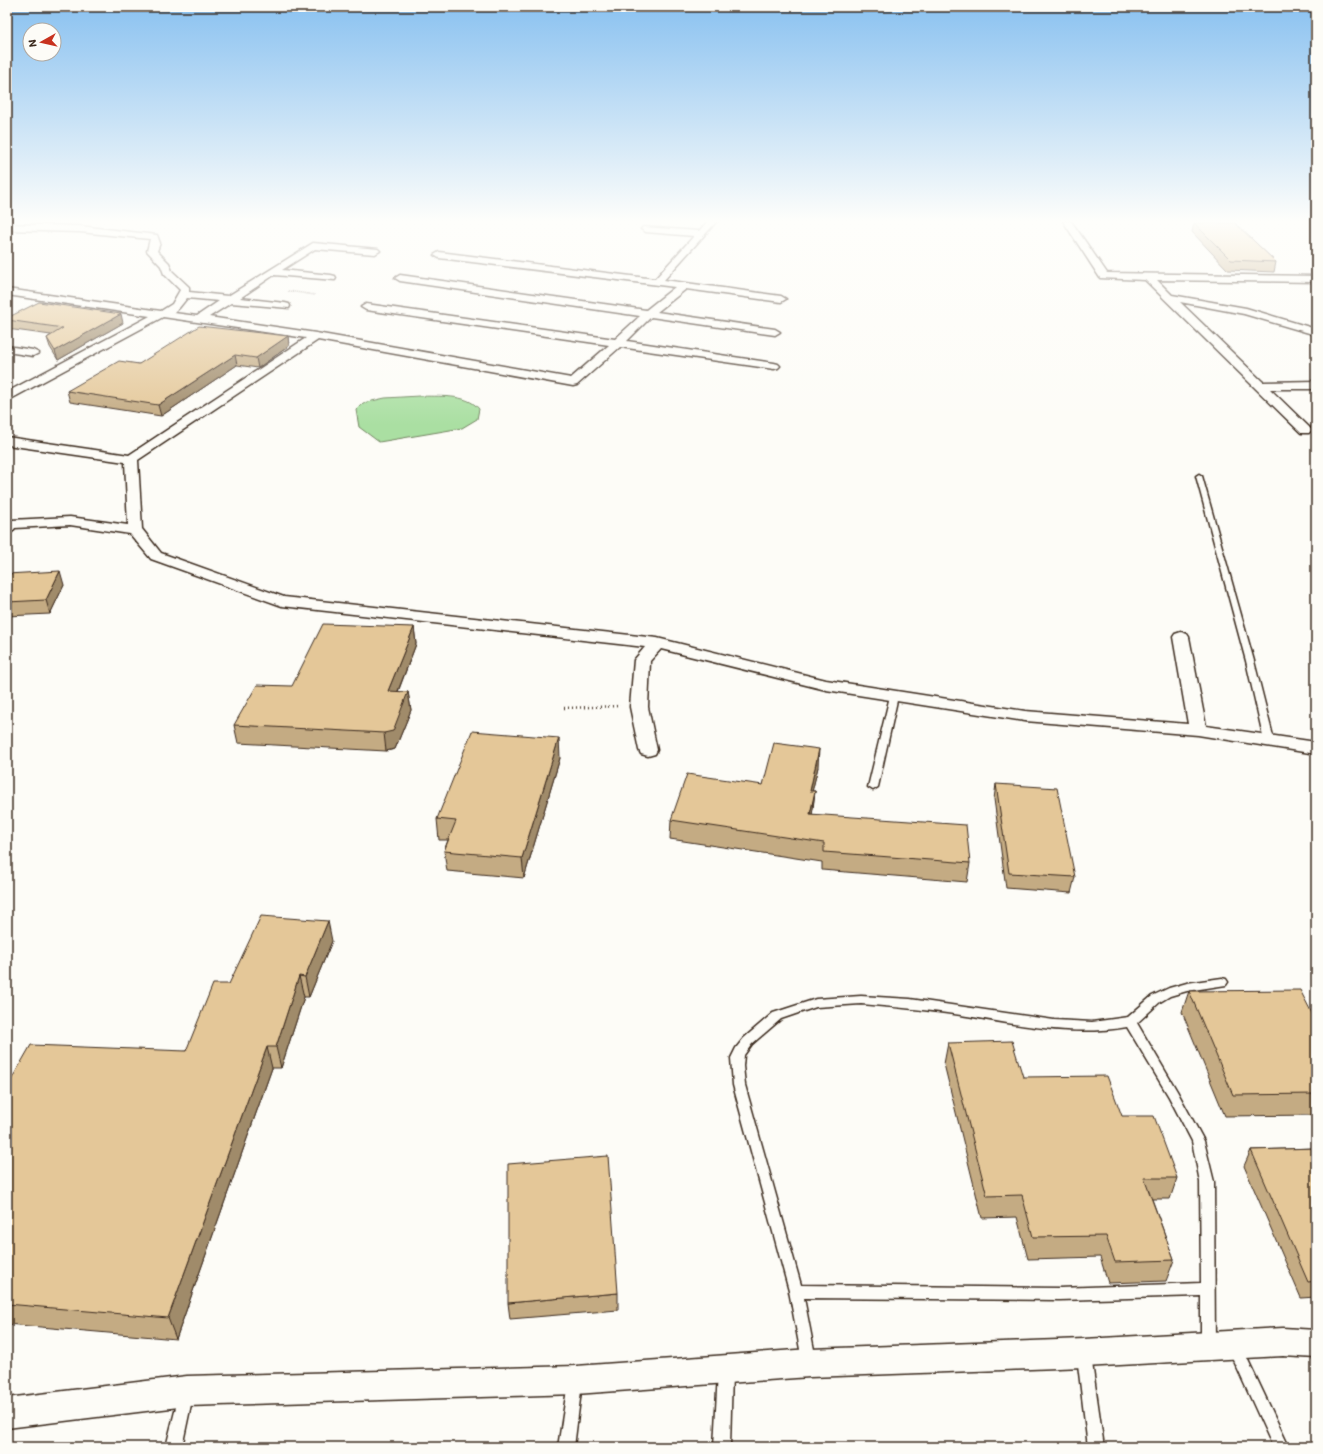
<svg xmlns="http://www.w3.org/2000/svg" width="1323" height="1454" font-family="Itim,sans-serif">
<rect width="100%" height="100%" fill="#fdfcf7"/>
<filter id="ink" filterUnits="userSpaceOnUse"><feTurbulence type="fractalNoise" baseFrequency=".025" numOctaves="2"/><feDisplacementMap in="SourceGraphic" scale="8" xChannelSelector="R" yChannelSelector="G"/><feConvolveMatrix kernelMatrix="1 2 1 2 8 2 1 2 1" color-interpolation-filters="sRGB"/></filter>
<g filter="url(#ink)">
<path fill="#aadfa2" stroke="#728460" d="M 419,396 C 437,397 467,393 479,409 L 477,419 L 462,428 L 379,442 L 359,427 L 356,410 L 363,403 L 385,398 Z"/>
<g fill="none" stroke-linecap="round" stroke-linejoin="round">
<g stroke="#3b2a1e" stroke-width="3">
<path id="lane" d="M 1199,474 L 1202,476 L 1254,661 L 1274,740 L 1272,742 L 1269,743 L 1264,740 L 1246,661 L 1196,476 Z
M 894,693 L 898,696 L 878,787 L 873,790 L 868,787 L 890,696 Z
M 1222,978 L 1226,979 L 1228,982 L 1226,985 L 1187,991 L 1170,996 L 1160,1002 L 1137,1023 L 1177,1091 L 1204,1141 L 1214,1182 L 1215,1345 L 1213,1350 L 1208,1352 L 1203,1350 L 1201,1345 L 1201,1296 L 1059,1300 L 804,1298 L 816,1360 L 814,1365 L 809,1367 L 804,1365 L 802,1360 L 789,1291 L 733,1085 L 731,1058 L 736,1048 L 744,1038 L 773,1013 L 816,999 L 861,996 L 910,999 L 1054,1020 L 1092,1022 L 1128,1017 L 1152,996 L 1169,988 L 1187,983 ZM 861,1004 C 894,1007 928,1010 961,1015 C 1015,1024 1072,1037 1127,1027 L 1169,1097 L 1192,1141 L 1200,1182 L 1201,1283 L 1059,1288 L 801,1285 L 745,1085 L 743,1066 L 744,1055 L 752,1044 L 781,1019 L 816,1007 Z
M 1235,1341 L 1240,1343 L 1289,1447 L 1273,1447 L 1228,1348 L 1230,1343 Z
M 1084,1349 L 1089,1351 L 1091,1356 L 1104,1447 L 1088,1447 L 1077,1356 L 1079,1351 Z
M 725,1365 L 730,1367 L 732,1372 L 730,1447 L 714,1447 L 718,1372 L 720,1367 Z
M 575,1376 L 580,1378 L 582,1383 L 574,1447 L 558,1447 L 568,1383 L 570,1378 Z
M 186,1388 L 191,1390 L 193,1395 L 182,1447 L 166,1447 L 179,1395 L 181,1390 Z"/>
</g>
<g stroke="#3b2a1e" stroke-width="3">
<path id="street" d="M 708,221 L 717,221 L 664,280 L 781,296 L 786,299 L 781,302 L 686,289 L 657,312 L 775,329 L 780,332 L 775,335 L 651,317 L 627,341 L 774,363 L 778,364 L 780,366 L 778,368 L 774,369 L 620,347 L 577,385 L 573,386 L 318,340 L 138,460 L 142,529 L 161,553 L 284,597 L 657,638 L 826,680 L 1025,711 L 1188,724 L 1173,637 L 1175,634 L 1181,632 L 1187,634 L 1189,637 L 1206,726 L 1316,742 L 1316,754 L 1198,735 L 1025,721 L 826,690 L 661,649 L 650,661 L 648,707 L 657,750 L 655,754 L 648,756 L 641,754 L 639,750 L 630,707 L 634,660 L 645,647 L 282,606 L 151,559 L 130,534 L 70,525 L 15,528 L 12,532 L 7,533 L 7,521 L 11,520 L 70,517 L 128,525 L 125,462 L 7,445 L 7,437 L 129,455 L 306,338 L 163,317 L 7,401 L 7,392 L 150,316 L 7,295 L 7,289 L 161,311 L 172,304 L 180,290 L 164,274 L 161,266 L 147,251 L 150,239 L 80,232 L 7,230 L 7,224 L 80,226 L 157,235 L 160,243 L 157,251 L 169,263 L 172,271 L 189,287 L 189,292 L 228,296 L 313,243 L 378,249 L 380,251 L 375,254 L 315,249 L 282,270 L 331,275 L 335,276 L 336,278 L 335,280 L 274,275 L 240,298 L 285,303 L 289,304 L 290,306 L 289,308 L 231,303 L 209,317 L 316,333 L 571,378 L 609,345 L 366,310 L 361,307 L 366,304 L 615,339 L 640,316 L 400,281 L 395,278 L 400,275 L 646,310 L 675,287 L 439,258 L 434,255 L 439,252 L 655,279 L 694,236 L 646,232 L 641,229 L 643,227 L 699,231 ZM 187,298 L 219,301 L 197,316 L 174,313 L 179,308 Z
M 1063,221 L 1071,221 L 1107,273 L 1316,276 L 1316,282 L 1157,280 L 1172,295 L 1246,308 L 1316,329 L 1316,335 L 1244,314 L 1180,302 L 1263,382 L 1316,381 L 1316,389 L 1270,389 L 1309,427 L 1311,430 L 1309,433 L 1301,433 L 1145,280 L 1100,278 Z
M 7,346 L 33,350 L 39,353 L 33,356 L 7,352 Z
M 1283,1328 L 1316,1330 L 1316,1358 L 1283,1356 L 1084,1367 L 810,1377 L 576,1394 L 187,1406 L 7,1428 L 7,1398 L 187,1376 L 576,1366 L 810,1349 L 1084,1339 Z"/>
</g>
<path stroke="#3b2a1e" stroke-width="1.5" stroke-dasharray="0.5 1.5" stroke-linecap="butt" d="M 288,291 L 315,295"/>
<path stroke="#3b2a1e" stroke-width="2.5" stroke-dasharray="1 3" stroke-linecap="butt" d="M 564,708 L 620,706"/>
<use href="#lane" fill="#fdfcf7" fill-rule="evenodd"/>
<use href="#street" fill="#fdfcf7" fill-rule="evenodd"/>
</g>
<path fill="#c4ab83" stroke="#3b2a1e" d="M 1194,223 L 1276,262 L 1274,272 L 1228,270 L 1192,232 Z
M 7,318 L 123,323 L 58,360 L 50,347 L 47,338 L 51,335 L 7,329 Z
M 288,336 L 289,346 L 258,368 L 237,365 L 161,416 L 70,402 L 67,391 L 139,364 Z
M 1315,411 L 1316,411 L 1316,435 L 1312,431 L 1311,427 Z
M 7,574 L 64,585 L 50,614 L 7,616 Z
M 414,627 L 416,644 L 398,692 L 408,692 L 411,710 L 395,749 L 386,751 L 238,743 L 234,725 Z
M 560,758 L 524,878 L 447,871 L 444,851 L 448,840 L 439,840 L 437,819 Z
M 818,767 L 812,791 L 815,791 L 812,814 L 970,863 L 967,882 L 822,870 L 822,862 L 670,839 L 671,820 L 763,785 Z
M 996,784 L 1075,877 L 1071,893 L 1006,888 L 994,799 Z
M 332,941 L 309,997 L 304,997 L 281,1068 L 272,1068 L 176,1339 L 7,1324 L 7,1087 L 186,1051 L 229,984 Z
M 1189,991 L 1316,1021 L 1316,1115 L 1225,1116 L 1182,1012 Z
M 948,1043 L 1023,1077 L 1122,1116 L 1177,1178 L 1170,1199 L 1152,1199 L 1174,1260 L 1166,1281 L 1108,1283 L 1100,1257 L 1028,1259 L 1017,1217 L 982,1218 L 944,1064 Z
M 1316,1148 L 1316,1297 L 1301,1298 L 1244,1166 L 1251,1150 Z
M 618,1293 L 618,1310 L 510,1319 L 508,1303 Z"/>
<path fill="#a08b6a" stroke="#3b2a1e" d="M 121,314 L 123,323 L 58,360 L 55,351 Z
M 288,336 L 289,346 L 258,368 L 256,358 Z
M 235,355 L 237,365 L 161,416 L 158,405 Z
M 60,571 L 64,585 L 50,614 L 46,600 Z
M 414,627 L 416,644 L 391,709 L 388,691 Z
M 408,692 L 411,710 L 395,749 L 386,751 L 384,733 Z
M 559,738 L 560,758 L 524,878 L 522,858 Z
M 819,749 L 818,767 L 808,809 L 810,791 Z
M 815,791 L 813,809 L 809,832 L 810,814 Z
M 328,921 L 332,941 L 309,997 L 305,977 Z
M 299,976 L 304,997 L 281,1068 L 276,1047 Z
M 267,1047 L 272,1068 L 176,1339 L 168,1318 Z"/>
<path fill="#e4c798" stroke="#3b2a1e" d="M 1194,223 L 1235,223 L 1276,262 L 1231,260 Z
M 39,302 L 121,314 L 55,351 L 47,338 L 63,328 L 7,320 L 7,318 Z
M 199,326 L 288,336 L 256,358 L 235,355 L 158,405 L 67,391 L 119,361 L 139,364 Z
M 60,571 L 46,600 L 7,602 L 7,574 Z
M 323,624 L 414,627 L 388,691 L 408,692 L 393,731 L 384,733 L 234,725 L 257,685 L 292,686 Z
M 472,731 L 559,738 L 522,858 L 444,851 L 456,821 L 437,819 Z
M 774,743 L 819,749 L 810,791 L 815,791 L 810,814 L 966,825 L 970,863 L 824,852 L 824,843 L 671,820 L 687,774 L 763,785 Z
M 996,784 L 1057,788 L 1075,877 L 1009,873 Z
M 261,916 L 328,921 L 305,977 L 299,976 L 276,1047 L 267,1047 L 168,1318 L 7,1304 L 7,1087 L 31,1045 L 186,1051 L 213,984 L 229,984 Z
M 1300,990 L 1316,1021 L 1316,1094 L 1233,1095 L 1189,991 Z
M 1012,1041 L 1023,1077 L 1107,1076 L 1122,1116 L 1154,1116 L 1177,1178 L 1144,1178 L 1174,1260 L 1115,1262 L 1106,1236 L 1033,1237 L 1022,1195 L 987,1196 L 948,1043 Z
M 1316,1148 L 1316,1281 L 1308,1282 L 1251,1150 Z
M 608,1156 L 618,1293 L 508,1303 L 508,1164 Z"/>
</g>
<linearGradient id="sky" x2="0" y2="1"><stop stop-color="#89c1f0"/><stop offset="0.52" stop-color="#fefefb"/><stop offset="1" stop-color="#fefefb" stop-opacity="0"/></linearGradient>
<rect width="1323" height="425" fill="url(#sky)"/>
<rect width="1323" height="1454" fill="none" stroke="#fdfcf7" stroke-width="24"/>
<rect x="12" y="12" width="1299" height="1430" fill="none" stroke="#3b2a1e" stroke-width="1.5" filter="url(#ink)"/>
<g transform="translate(42 42) rotate(262)"><circle r="19" fill="#fdfcf7" stroke="#afa8a0"/>
<path d="M0-3L7 15L0 10L-7 15Z" fill="#c8321e"/>
<text y="-6" font-size="11" font-weight="bold" text-anchor="middle" fill="#3b2a1e">N</text>
</g>
</svg>
